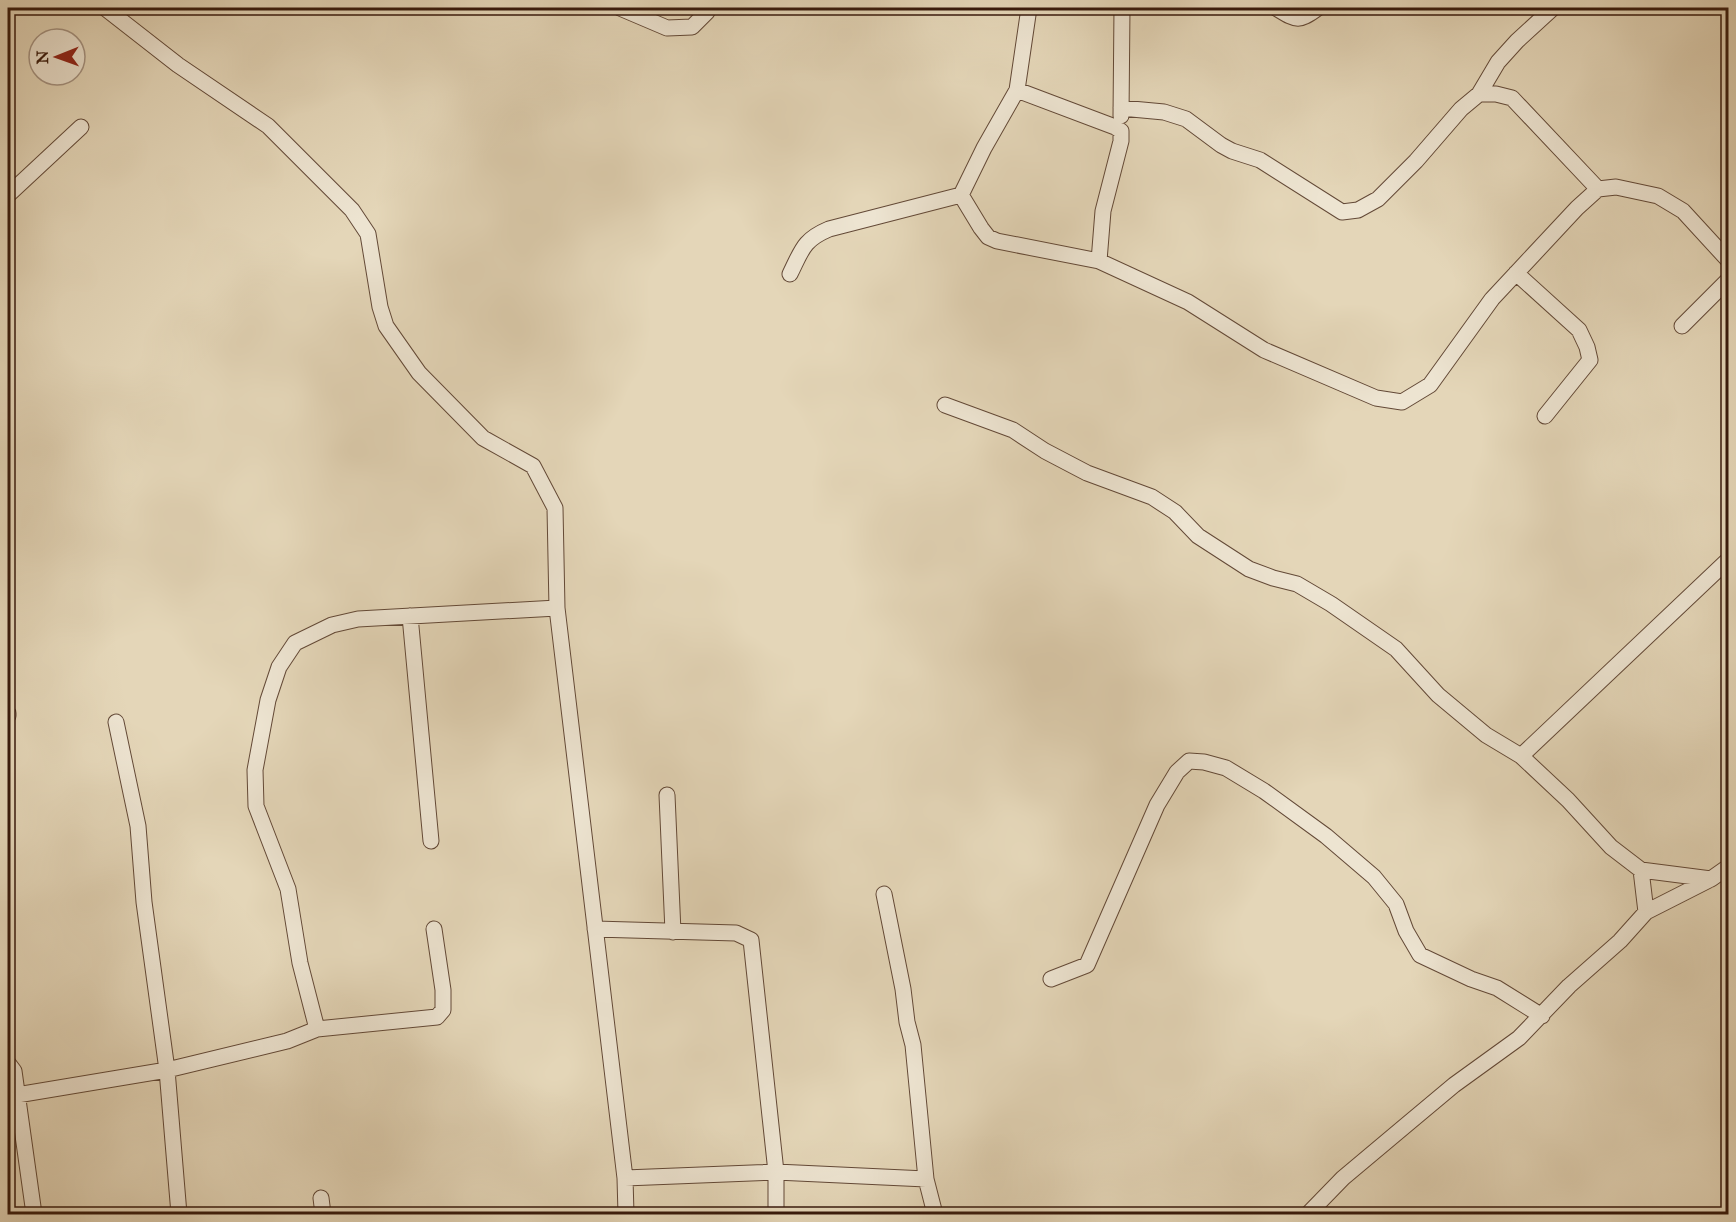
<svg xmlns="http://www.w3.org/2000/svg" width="1736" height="1222" font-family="'IM FELL Great Primer',serif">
<rect width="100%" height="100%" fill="#e4d6b8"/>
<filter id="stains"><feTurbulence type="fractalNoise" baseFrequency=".00333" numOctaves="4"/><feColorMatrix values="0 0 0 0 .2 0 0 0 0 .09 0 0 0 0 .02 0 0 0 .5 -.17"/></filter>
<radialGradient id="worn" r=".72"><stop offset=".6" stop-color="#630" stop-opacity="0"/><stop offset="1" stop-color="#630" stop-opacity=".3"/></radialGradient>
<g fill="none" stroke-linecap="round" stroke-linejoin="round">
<g stroke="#634937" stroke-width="17">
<path id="street" d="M 105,8 L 178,65 L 268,126 L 352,210 L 368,234 L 380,307 L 386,326 L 419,373 L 483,438 L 533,466 L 555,508 L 557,608 L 625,1178 L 626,1214
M 620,8 L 667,28 L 692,27 L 707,12 L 709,8
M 1029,8 L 1017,90 L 984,148 L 961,195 L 981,228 L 988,237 L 997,241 L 1099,261 L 1188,302 L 1264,350 L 1376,398 L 1402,402 L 1430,385 L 1492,299 L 1577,208 L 1598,189 L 1616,187 L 1658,196 L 1683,211 L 1728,260
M 1276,8 C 1296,20 1298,23 1318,8
M 1017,90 L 1115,127 L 1121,131 L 1121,141 L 1103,211 L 1099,261
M 1479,94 L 1498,62 L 1517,41 L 1553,8
M 1121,108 L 1164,112 L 1186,119 L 1221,145 L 1232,151 L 1260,160 L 1342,212 L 1358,210 L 1378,199 L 1416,161 L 1461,109 L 1479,94 L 1496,94 L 1512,98 L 1598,189
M 1121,116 L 1122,8
M 8,195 L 81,127
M 1516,273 L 1579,330 L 1587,347 L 1590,360 L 1545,416
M 790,274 C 802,250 803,240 829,229 L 961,195
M 1682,326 L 1728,280
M 945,405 L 1013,430 L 1045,451 L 1087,473 L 1152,497 L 1175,512 L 1198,536 L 1249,569 L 1273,578 L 1297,584 L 1331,604 L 1396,649 L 1438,695 L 1486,735 L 1521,756 L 1568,800 L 1611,847 L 1641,870 L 1711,879 L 1728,867
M 410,616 L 431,841
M 8,713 L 8,716
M 116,722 L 138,826 L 144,902 L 167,1070 L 179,1214
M 1521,756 L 1728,560
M 667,795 L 673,932
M 1641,870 L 1646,912
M 595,929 L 736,933 L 751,940 L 776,1172 L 776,1214
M 1051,979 L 1087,965 L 1157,805 L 1177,772 L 1189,761 L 1204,762 L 1226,768 L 1264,791 L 1326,836 L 1374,877 L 1396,904 L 1406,931 L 1420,955 L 1471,979 L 1497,988 L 1542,1016
M 317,1029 L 300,963 L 288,889 L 256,806 L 255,770 L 268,700 L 279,667 L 295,643 L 332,625 L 358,619 L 557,608
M 8,1063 L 14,1071 L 34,1214
M 17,1095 L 167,1070 L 287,1041 L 317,1029 L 437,1017 L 443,1010 L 443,990 L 434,929
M 625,1178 L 776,1172 L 926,1179 L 913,1045 L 907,1022 L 903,989 L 884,894
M 926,1179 L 935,1214
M 321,1198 L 323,1214
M 1308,1214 L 1343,1178 L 1405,1126 L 1454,1085 L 1519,1038 L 1569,986 L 1620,941 L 1646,912 L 1711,879"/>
</g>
<use href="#street" stroke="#ede4d1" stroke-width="15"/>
</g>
<rect width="1736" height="1222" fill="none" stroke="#e4d6b8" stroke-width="30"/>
<rect x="9" y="9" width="1718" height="1204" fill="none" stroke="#381a0c" stroke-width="3"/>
<rect x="15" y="15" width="1706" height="1192" fill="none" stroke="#381a0c" stroke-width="1.5"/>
<g transform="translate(57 57) rotate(269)"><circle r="28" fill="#ede4d1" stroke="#a59382" stroke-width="1.5"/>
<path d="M0-4.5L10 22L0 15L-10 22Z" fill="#8f2418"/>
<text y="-9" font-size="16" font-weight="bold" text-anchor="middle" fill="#381a0c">N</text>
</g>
<rect width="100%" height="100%" filter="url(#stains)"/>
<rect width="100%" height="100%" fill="url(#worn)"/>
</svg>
